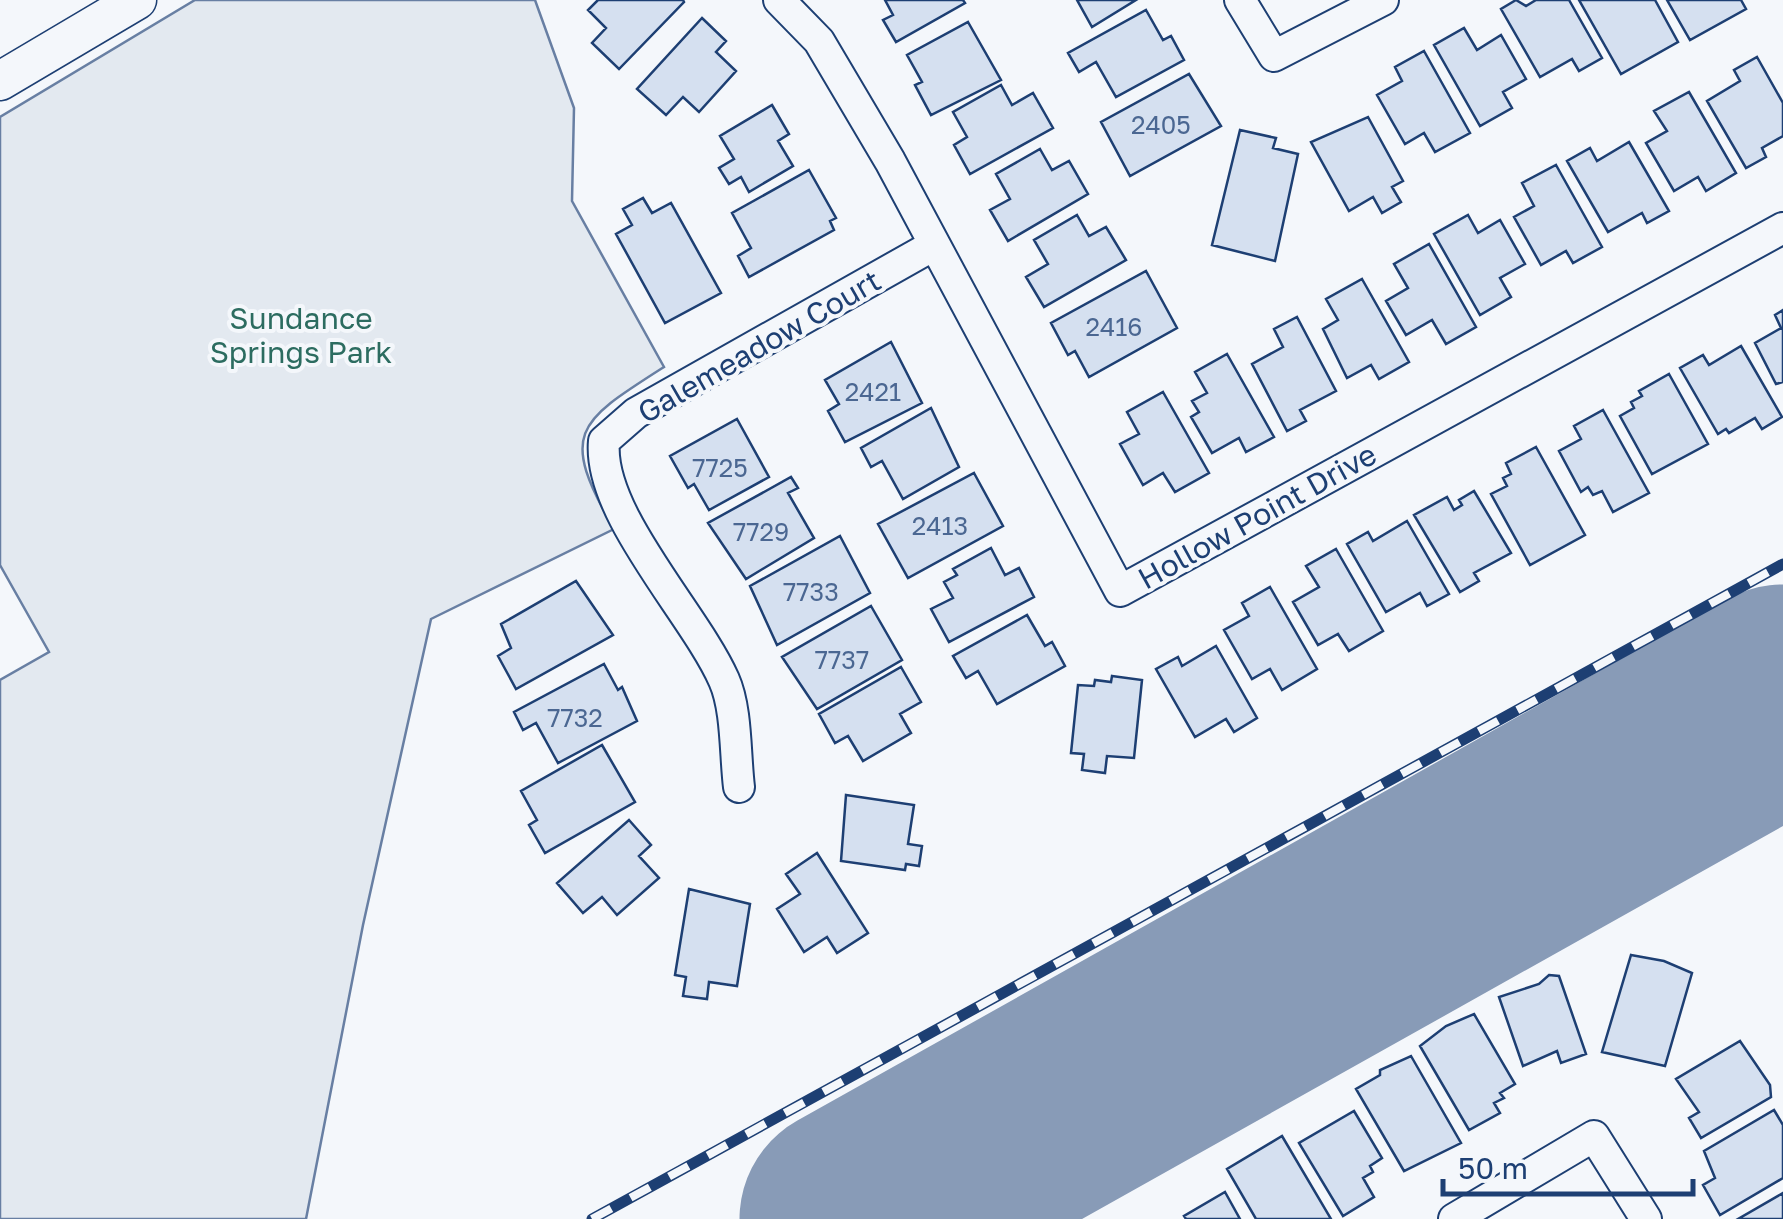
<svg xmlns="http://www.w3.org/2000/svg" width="1783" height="1219" font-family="'Golos Text',sans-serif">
<rect width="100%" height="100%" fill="#f4f7fb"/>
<path fill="#e3e9f0" stroke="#687fa3" stroke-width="2.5" d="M 195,0 L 535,0 L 574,108 L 572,201 L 664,367 C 576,423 559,433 614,529 L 431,619 L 363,925 L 306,1219 L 0,1219 L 0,680 L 49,652 L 0,565 L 0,117 Z"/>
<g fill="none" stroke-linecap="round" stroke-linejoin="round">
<path stroke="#889bb7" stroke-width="225" d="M 852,1219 L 1783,697"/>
</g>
<path fill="#d5e0f0" stroke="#1d3f73" stroke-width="2.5" d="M 598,0 L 683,0 L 684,2 L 619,69 L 592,43 L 606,28 L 588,10 Z
M 885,0 L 963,0 L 965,3 L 896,42 L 883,20 L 893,15 Z
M 1077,0 L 1136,0 L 1092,27 Z
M 1516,0 L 1526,6 L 1536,0 L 1569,0 L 1602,58 L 1579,71 L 1572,59 L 1540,77 L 1501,9 Z
M 1579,0 L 1655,0 L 1678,42 L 1621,74 Z
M 1667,0 L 1741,0 L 1746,9 L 1690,40 Z
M 1146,10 L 1163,40 L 1171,36 L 1184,60 L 1116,97 L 1096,62 L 1079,72 L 1068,53 Z
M 702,18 L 726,41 L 716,52 L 736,71 L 699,112 L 683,97 L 666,115 L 637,89 Z
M 968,22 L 1001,80 L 931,115 L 915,85 L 922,82 L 907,55 Z
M 1464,28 L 1477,50 L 1501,35 L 1526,79 L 1503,92 L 1512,108 L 1480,126 L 1434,45 Z
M 1424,51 L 1470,133 L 1435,152 L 1424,133 L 1405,144 L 1377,95 L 1402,81 L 1395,67 Z
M 1757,57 L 1783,103 L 1783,136 L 1762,148 L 1766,157 L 1746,168 L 1707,101 L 1740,81 L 1734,70 Z
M 1189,74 L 1221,126 L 1130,176 L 1101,122 Z
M 1001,85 L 1012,105 L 1033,93 L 1053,128 L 970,174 L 954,145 L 967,137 L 953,112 Z
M 1689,92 L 1736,173 L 1706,191 L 1698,177 L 1674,191 L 1646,143 L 1667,131 L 1654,111 Z
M 772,105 L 789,134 L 778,141 L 793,166 L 749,192 L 741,177 L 729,184 L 719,168 L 734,159 L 720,136 Z
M 1368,117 L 1403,181 L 1392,187 L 1401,202 L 1382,213 L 1373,197 L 1349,211 L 1311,142 Z
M 1240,130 L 1276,138 L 1273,148 L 1298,154 L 1275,261 L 1212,245 Z
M 1629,142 L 1669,211 L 1647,223 L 1642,213 L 1608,232 L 1567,161 L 1590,148 L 1597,161 Z
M 1040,149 L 1052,170 L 1069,161 L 1088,194 L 1008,241 L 990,210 L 1010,199 L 996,174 Z
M 1556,165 L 1602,247 L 1573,263 L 1566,251 L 1541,265 L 1514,217 L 1534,206 L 1522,183 Z
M 809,170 L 836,218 L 830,221 L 834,230 L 749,277 L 738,256 L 751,248 L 732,213 Z
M 643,198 L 652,213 L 671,203 L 721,293 L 665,323 L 616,234 L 632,225 L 623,209 Z
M 1077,215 L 1089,236 L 1106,227 L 1126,260 L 1044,307 L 1026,277 L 1048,264 L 1034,240 Z
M 1468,215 L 1478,233 L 1500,220 L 1525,264 L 1500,278 L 1511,297 L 1480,315 L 1434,234 Z
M 1429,244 L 1476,327 L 1446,344 L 1432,320 L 1406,335 L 1386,301 L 1408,288 L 1394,264 Z
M 1146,271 L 1177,328 L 1089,377 L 1075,351 L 1068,355 L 1051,323 Z
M 1362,279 L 1409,362 L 1379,379 L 1371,365 L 1347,378 L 1323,329 L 1338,320 L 1326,299 Z
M 1783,310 L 1783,382 L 1776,384 L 1755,343 L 1781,328 L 1775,315 Z
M 1297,317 L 1336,391 L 1300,410 L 1306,421 L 1287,431 L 1252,364 L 1283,347 L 1274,329 Z
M 891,342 L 922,403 L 845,442 L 828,411 L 839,404 L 825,380 Z
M 1741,346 L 1782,417 L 1762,429 L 1755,418 L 1729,433 L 1726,429 L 1718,434 L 1680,368 L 1703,355 L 1709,365 Z
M 1227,354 L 1274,437 L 1246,452 L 1239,438 L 1212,453 L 1191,417 L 1199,412 L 1192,401 L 1207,393 L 1195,372 Z
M 1669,374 L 1708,444 L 1652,474 L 1620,416 L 1634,408 L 1631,402 L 1642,396 L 1639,391 Z
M 1163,392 L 1209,473 L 1175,492 L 1163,473 L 1143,485 L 1120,444 L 1139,434 L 1127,412 Z
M 931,408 L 959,467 L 903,499 L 882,461 L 871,467 L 861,448 Z
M 1603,410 L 1649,493 L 1613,512 L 1602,491 L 1593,495 L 1588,487 L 1581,492 L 1559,451 L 1581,439 L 1574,426 Z
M 737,419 L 769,477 L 709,510 L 694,484 L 688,488 L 670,456 Z
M 1536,447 L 1585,535 L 1530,565 L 1491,494 L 1507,486 L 1503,478 L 1511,474 L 1506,463 Z
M 974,473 L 1003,526 L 908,578 L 878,524 Z
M 791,477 L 798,488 L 788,493 L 814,538 L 746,579 L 708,523 Z
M 1474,491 L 1511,553 L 1474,573 L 1479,581 L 1460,592 L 1414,515 L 1447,497 L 1454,510 L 1462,505 L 1459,500 Z
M 1407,521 L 1449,594 L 1427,606 L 1420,593 L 1386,612 L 1347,544 L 1368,532 L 1373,541 Z
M 840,536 L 870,593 L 777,645 L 750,586 Z
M 991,548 L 1005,575 L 1019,568 L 1034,597 L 949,642 L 931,609 L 953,598 L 944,582 L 957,575 L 953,569 Z
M 1336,549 L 1383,631 L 1349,651 L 1338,634 L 1318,645 L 1293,602 L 1319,587 L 1306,566 Z
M 576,581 L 613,635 L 516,689 L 498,656 L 511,648 L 501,624 Z
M 1270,587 L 1317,669 L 1282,690 L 1270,669 L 1252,679 L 1224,630 L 1249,616 L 1242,603 Z
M 871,606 L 902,660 L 817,709 L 782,657 Z
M 1027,615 L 1045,646 L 1052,642 L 1065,666 L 997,704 L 978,671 L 966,678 L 953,656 Z
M 1216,646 L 1257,718 L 1234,732 L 1226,719 L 1195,737 L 1156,669 L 1178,657 L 1182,666 Z
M 604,664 L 618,690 L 622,687 L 637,721 L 558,763 L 536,723 L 523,730 L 514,712 Z
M 901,667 L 921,702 L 900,714 L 911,733 L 863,761 L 848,736 L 835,743 L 819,714 Z
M 1112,676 L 1142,680 L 1134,758 L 1107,756 L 1105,773 L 1082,770 L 1084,754 L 1071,753 L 1078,685 L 1094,686 L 1095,680 L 1111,682 Z
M 602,745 L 635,802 L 545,853 L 529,825 L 537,820 L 521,791 Z
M 846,795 L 914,805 L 908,844 L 922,846 L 919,866 L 906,864 L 905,870 L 841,861 Z
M 629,820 L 651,845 L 639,856 L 659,878 L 617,915 L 602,897 L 583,913 L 557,883 Z
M 817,853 L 868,933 L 837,953 L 827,937 L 804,952 L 777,909 L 800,894 L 786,874 Z
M 689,889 L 750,904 L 737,986 L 709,982 L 707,999 L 683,996 L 686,977 L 675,975 Z
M 1631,955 L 1664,961 L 1692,973 L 1665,1066 L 1602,1052 Z
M 1549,975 L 1559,976 L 1586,1054 L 1561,1063 L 1557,1051 L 1523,1066 L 1499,997 L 1539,984 Z
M 1474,1014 L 1515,1084 L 1500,1093 L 1504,1098 L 1494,1103 L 1500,1113 L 1469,1130 L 1420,1046 L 1446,1026 Z
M 1740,1041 L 1770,1085 L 1771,1097 L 1701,1138 L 1689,1118 L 1699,1112 L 1676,1079 Z
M 1411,1056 L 1461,1143 L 1404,1171 L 1356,1089 L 1380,1075 L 1380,1070 Z
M 1774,1110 L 1783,1125 L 1783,1178 L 1720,1215 L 1703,1185 L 1715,1178 L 1704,1151 Z
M 1354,1111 L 1382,1158 L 1370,1166 L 1373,1172 L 1363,1178 L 1374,1197 L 1343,1216 L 1299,1143 Z
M 1282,1136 L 1331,1219 L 1256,1219 L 1227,1169 Z
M 1225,1192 L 1240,1219 L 1186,1219 L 1184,1216 Z
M 1783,1193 L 1783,1219 L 1738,1219 Z"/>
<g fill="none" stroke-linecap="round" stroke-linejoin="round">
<g stroke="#1d3f73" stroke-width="34">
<path id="minor" d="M 779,0 L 819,41 L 890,161 L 1120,591 L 1783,228
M 1240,0 L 1274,56 L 1383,0
M 739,787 C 735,755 737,709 724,680 C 695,614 597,513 604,441 L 636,413 L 934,245
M 1454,1219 L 1594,1136 L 1646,1219"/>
</g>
<g stroke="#1d3f73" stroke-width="41">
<path id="tertiary" d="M 0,81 L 137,0"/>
</g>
<use href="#minor" stroke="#f4f7fb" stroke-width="30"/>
<use href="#tertiary" stroke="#f4f7fb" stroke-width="38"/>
<g stroke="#1d3f73" stroke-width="11">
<path id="rail" d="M 592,1219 L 1783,564"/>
</g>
<use href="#rail" stroke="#f4f7fb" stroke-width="8" stroke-dasharray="22" stroke-linecap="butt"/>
</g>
<g text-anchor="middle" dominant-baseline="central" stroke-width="8" stroke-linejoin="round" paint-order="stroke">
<g font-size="25" fill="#4b6792">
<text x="1161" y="124">2405</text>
<text x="1114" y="326">2416</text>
<text x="873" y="391">2421</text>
<text x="720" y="467">7725</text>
<text x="940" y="525">2413</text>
<text x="761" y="531">7729</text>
<text x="811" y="591">7733</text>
<text x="842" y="659">7737</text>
<text x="575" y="717">7732</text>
</g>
<g font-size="30" fill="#2c6c60" stroke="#f4f7fb">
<text x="301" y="318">Sundance<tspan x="301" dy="34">Springs Park</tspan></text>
</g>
<g font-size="30" fill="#1d3f73" stroke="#f4f7fb">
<text transform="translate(759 346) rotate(-30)">Galemeadow Court</text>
<text transform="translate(1257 516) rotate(-29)">Hollow Point Drive</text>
</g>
</g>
<path d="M1443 1179v15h250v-15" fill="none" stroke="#1d3f73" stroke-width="5"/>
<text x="1458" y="1179" font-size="30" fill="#1d3f73" stroke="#f4f7fb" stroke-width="8" paint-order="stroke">50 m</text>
</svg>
